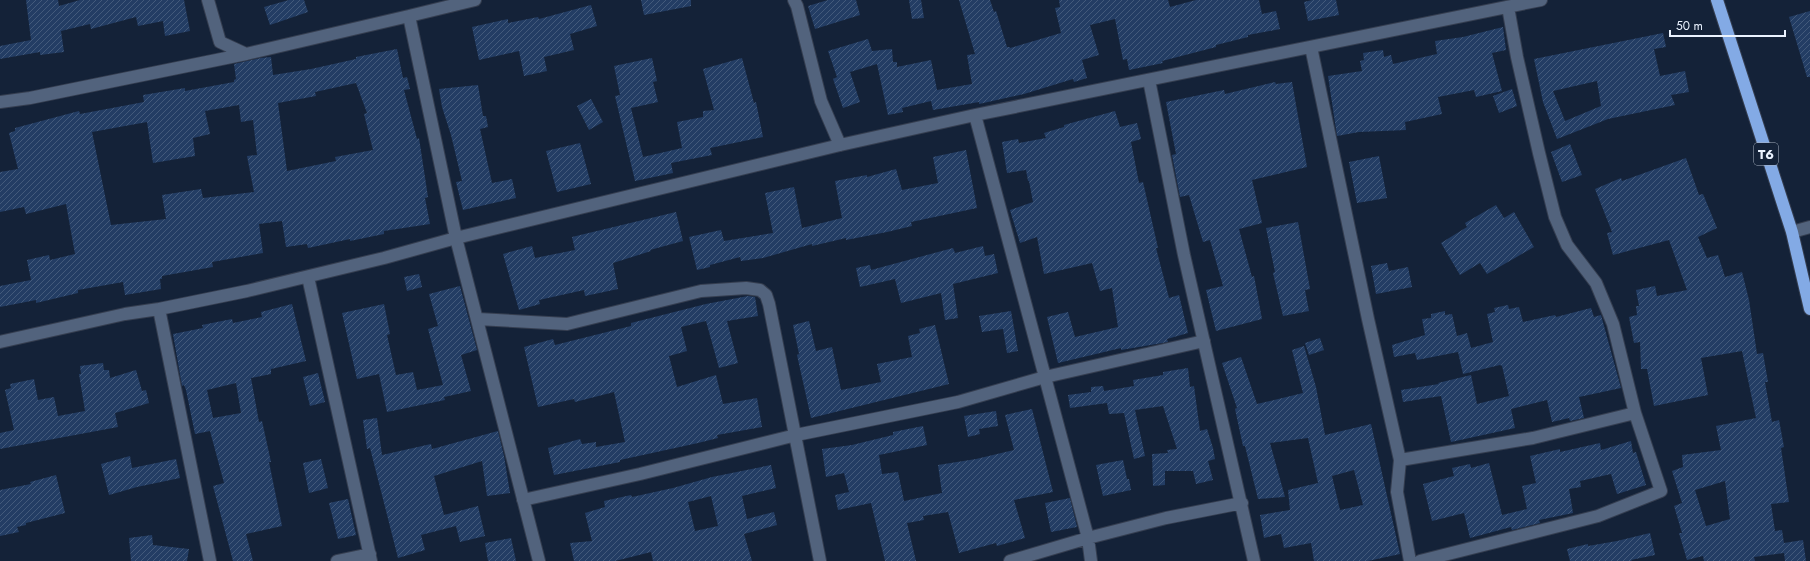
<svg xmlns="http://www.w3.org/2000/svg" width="1810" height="561" font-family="Jost,sans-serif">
<defs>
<pattern id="building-hatch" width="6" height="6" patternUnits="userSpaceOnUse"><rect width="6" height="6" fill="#233d64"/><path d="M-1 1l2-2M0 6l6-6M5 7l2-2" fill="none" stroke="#435a7b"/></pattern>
</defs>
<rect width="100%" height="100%" fill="#142238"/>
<path fill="url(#building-hatch)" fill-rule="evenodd" d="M 26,0 L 58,0 L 59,6 L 80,0 L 184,0 L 190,31 L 165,36 L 163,21 L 138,26 L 136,17 L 91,29 L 90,24 L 61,31 L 64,52 L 40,55 L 40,52 L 0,59 L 0,46 L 31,40 Z
M 289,0 L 304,0 L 308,12 L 270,25 L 264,7 Z
M 641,0 L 691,0 L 691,6 L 644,15 Z
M 828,0 L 856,0 L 860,15 L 815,29 L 808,6 Z
M 909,0 L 921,0 L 924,18 L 912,19 Z
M 959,0 L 990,0 L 994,12 L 996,11 L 1007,47 L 1010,47 L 1010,48 L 1061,33 L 1055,8 L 1060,7 L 1059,0 L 1168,0 L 1170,7 L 1196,0 L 1259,0 L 1262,14 L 1276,11 L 1280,29 L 1248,35 L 1248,37 L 1216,45 L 1216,47 L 1162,61 L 1163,63 L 1129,70 L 1127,59 L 1123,60 L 1115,19 L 1090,25 L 1099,55 L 1082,60 L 1087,78 L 1074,82 L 1073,79 L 1024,94 L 979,104 L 979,102 L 933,110 L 931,101 L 902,108 L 903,112 L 888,115 L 877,64 L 850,72 L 860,102 L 843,108 L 833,79 L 837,77 L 828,51 L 868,39 L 872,51 L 892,49 L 893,62 L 897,62 L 897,67 L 931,60 L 937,90 L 972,84 L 967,55 L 975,54 Z
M 1312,0 L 1336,0 L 1339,15 L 1308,21 L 1304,2 Z
M 591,5 L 597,26 L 570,34 L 574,50 L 544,57 L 547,71 L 524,76 L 519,51 L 479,60 L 472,27 L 508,19 L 508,23 L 538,17 L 539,19 Z
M 1810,11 L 1810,77 L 1807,77 L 1789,17 Z
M 1503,27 L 1506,50 L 1492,53 L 1502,91 L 1476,97 L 1474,90 L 1438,97 L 1442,114 L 1405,122 L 1406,130 L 1359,132 L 1337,136 L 1328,76 L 1362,71 L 1360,61 L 1364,60 L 1363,53 L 1383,50 L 1384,57 L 1391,55 L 1393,64 L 1437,54 L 1435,41 L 1463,37 Z
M 1663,33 L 1666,47 L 1654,49 L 1660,76 L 1685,71 L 1689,92 L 1671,95 L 1675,105 L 1608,119 L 1557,139 L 1543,102 L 1534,59 ZM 1597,81 L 1601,106 L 1565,121 L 1553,91 Z
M 397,49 L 403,78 L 407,77 L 410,89 L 404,90 L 417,139 L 419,138 L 428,197 L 425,198 L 430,224 L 384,231 L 384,234 L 350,241 L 350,239 L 308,248 L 307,244 L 286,247 L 282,221 L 259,224 L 263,253 L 212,262 L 213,267 L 162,276 L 162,279 L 160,279 L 161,289 L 125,295 L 123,282 L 78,290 L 78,293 L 36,303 L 36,300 L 0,307 L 0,286 L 31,280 L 27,260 L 49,255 L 50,260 L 75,254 L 66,204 L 26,214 L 24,207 L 0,212 L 0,172 L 18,169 L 9,133 L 15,131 L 15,128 L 79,111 L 80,114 L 144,102 L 143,95 L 185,88 L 185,91 L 234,82 L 234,80 L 236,79 L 234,64 L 261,58 L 271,57 L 273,75 L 311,69 L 356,59 L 356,57 ZM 356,83 L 367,113 L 364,114 L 373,150 L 335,157 L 336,161 L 287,171 L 278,103 L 316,96 L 315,92 ZM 239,105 L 241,122 L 253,120 L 257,155 L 247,156 L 254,192 L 203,198 L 201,189 L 162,195 L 166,219 L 111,225 L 92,132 L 147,122 L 153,163 L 195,156 L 193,138 L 210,134 L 205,111 Z
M 652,58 L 657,81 L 653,82 L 658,102 L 631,108 L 643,157 L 682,148 L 677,122 L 703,117 L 703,111 L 714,110 L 703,69 L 742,58 L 754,103 L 756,102 L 763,137 L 710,148 L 712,155 L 671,163 L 673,173 L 635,181 L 615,96 L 620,95 L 614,66 Z
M 1275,82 L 1276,84 L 1292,82 L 1307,167 L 1252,180 L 1262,223 L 1239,229 L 1252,277 L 1254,276 L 1262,319 L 1216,331 L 1206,290 L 1223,286 L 1210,240 L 1203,242 L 1189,195 L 1180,197 L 1172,155 L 1176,154 L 1166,102 L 1224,90 L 1225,94 Z
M 478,85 L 483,116 L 486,116 L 488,127 L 480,129 L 492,183 L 512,179 L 516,198 L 463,210 L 456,182 L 462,181 L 451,135 L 442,107 L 439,89 Z
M 1512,89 L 1517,106 L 1499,113 L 1493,96 Z
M 591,99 L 603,122 L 589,130 L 577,106 Z
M 1115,111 L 1120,127 L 1137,123 L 1141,139 L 1131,142 L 1139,183 L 1143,182 L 1158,248 L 1156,248 L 1169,298 L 1179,295 L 1188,333 L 1167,339 L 1168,342 L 1121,350 L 1121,348 L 1058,363 L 1047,317 L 1068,312 L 1075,337 L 1118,327 L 1112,288 L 1100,291 L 1092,263 L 1044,274 L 1037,237 L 1020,243 L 1010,210 L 1033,202 L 1029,181 L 1028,181 L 1026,170 L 1007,173 L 1002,142 L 1018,139 L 1019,143 L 1046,138 L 1044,133 L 1064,127 L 1064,125 Z
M 580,143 L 591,184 L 557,192 L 546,151 Z
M 1570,144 L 1582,175 L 1562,182 L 1551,152 Z
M 966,150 L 977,208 L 911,222 L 912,226 L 887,232 L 846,240 L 846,238 L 812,246 L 812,244 L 763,258 L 741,261 L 740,257 L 710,265 L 710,267 L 697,270 L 689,237 L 721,230 L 724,241 L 773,233 L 765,193 L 794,187 L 802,228 L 842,218 L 835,181 L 867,175 L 867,177 L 896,169 L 902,190 L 938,183 L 933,157 Z
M 1379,156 L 1387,198 L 1357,203 L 1349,162 Z
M 1686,158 L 1699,195 L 1703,194 L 1717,228 L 1698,237 L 1707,258 L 1718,255 L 1725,277 L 1742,272 L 1749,300 L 1757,354 L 1763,353 L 1768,382 L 1765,382 L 1772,422 L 1779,420 L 1784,447 L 1781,448 L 1789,502 L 1771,504 L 1775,531 L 1782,530 L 1784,543 L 1803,540 L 1806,561 L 1785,561 L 1784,553 L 1754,557 L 1755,561 L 1704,561 L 1703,556 L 1687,560 L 1679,533 L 1682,533 L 1674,506 L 1682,503 L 1672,471 L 1683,467 L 1682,455 L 1721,450 L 1716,426 L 1756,418 L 1742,351 L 1701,358 L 1708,395 L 1654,406 L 1647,369 L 1641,369 L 1640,342 L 1634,343 L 1629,317 L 1637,315 L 1636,306 L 1639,306 L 1636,290 L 1655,286 L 1657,296 L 1687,290 L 1669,240 L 1613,255 L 1607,233 L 1612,232 L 1595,189 L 1621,178 L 1622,181 ZM 1725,481 L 1730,519 L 1706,526 L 1695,490 Z
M 1496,205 L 1504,218 L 1514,212 L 1534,247 L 1487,274 L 1480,263 L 1460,275 L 1441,243 L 1467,227 L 1465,223 Z
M 676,212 L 683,241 L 650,250 L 651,251 L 613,263 L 618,289 L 585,296 L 584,290 L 539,300 L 540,304 L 519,310 L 503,254 L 532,246 L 535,258 L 575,250 L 572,237 Z
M 1298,222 L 1310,289 L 1305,290 L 1309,311 L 1283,316 L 1273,273 L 1275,272 L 1266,228 Z
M 983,246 L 985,256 L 994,254 L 998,273 L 953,284 L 958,318 L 945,320 L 941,293 L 901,303 L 895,279 L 860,287 L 856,268 L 870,265 L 871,270 L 953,248 L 955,253 Z
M 1387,263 L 1389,271 L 1408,267 L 1412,287 L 1376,294 L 1371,266 Z
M 419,274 L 422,287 L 407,291 L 404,277 Z
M 460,286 L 477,350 L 461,355 L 471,391 L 444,397 L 445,400 L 387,412 L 379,374 L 357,379 L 342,313 L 384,304 L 390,334 L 387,335 L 396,375 L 413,372 L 417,390 L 443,385 L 428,329 L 438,326 L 429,294 Z
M 748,296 L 755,297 L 758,316 L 727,321 L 738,363 L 719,368 L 706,321 L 681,327 L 687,351 L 669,356 L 677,387 L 716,375 L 723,404 L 757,398 L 762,427 L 717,435 L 718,438 L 698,443 L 620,460 L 620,462 L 554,475 L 548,448 L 580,439 L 582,444 L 596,442 L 596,447 L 625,442 L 614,392 L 575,402 L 574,399 L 538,407 L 524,347 L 553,339 L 555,345 L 631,326 L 631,323 L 706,304 Z
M 292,304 L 306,361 L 271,369 L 271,374 L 251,378 L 259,422 L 262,421 L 271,462 L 269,462 L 282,526 L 246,534 L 253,561 L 233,561 L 213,486 L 224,483 L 210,431 L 195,434 L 186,390 L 184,385 L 182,386 L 173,334 L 203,328 L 202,325 L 232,319 L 233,323 L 262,317 L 261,312 ZM 236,383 L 241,413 L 213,418 L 207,390 Z
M 1508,305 L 1509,309 L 1519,307 L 1523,322 L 1555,315 L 1556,317 L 1591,308 L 1594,317 L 1601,315 L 1621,388 L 1579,397 L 1584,418 L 1570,421 L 1569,418 L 1552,422 L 1547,400 L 1511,409 L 1515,428 L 1451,442 L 1441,396 L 1403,402 L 1401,390 L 1439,384 L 1438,383 L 1471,375 L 1477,404 L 1509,396 L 1502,366 L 1500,365 L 1463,374 L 1458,352 L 1417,360 L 1415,353 L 1394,357 L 1392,345 L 1425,335 L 1422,319 L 1431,318 L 1431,314 L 1445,311 L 1445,315 L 1452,314 L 1457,336 L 1467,333 L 1471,348 L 1493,342 L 1487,314 L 1495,312 L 1494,308 Z
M 1011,311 L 1018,351 L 1007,353 L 1003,329 L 982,332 L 979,316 Z
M 809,321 L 816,351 L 832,347 L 841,390 L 881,382 L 877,364 L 912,357 L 908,336 L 920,333 L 919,329 L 935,325 L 949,384 L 811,418 L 797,355 L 799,354 L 793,325 Z
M 1320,338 L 1324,350 L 1309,355 L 1305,343 Z
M 1304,346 L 1316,387 L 1325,435 L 1371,424 L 1400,554 L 1368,561 L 1314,561 L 1311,543 L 1284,548 L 1281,534 L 1264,538 L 1260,515 L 1290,510 L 1288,490 L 1318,483 L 1308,438 L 1270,443 L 1285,497 L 1258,499 L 1245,446 L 1243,446 L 1235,409 L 1237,408 L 1222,363 L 1241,357 L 1257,404 L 1303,393 L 1292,350 ZM 1354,470 L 1363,505 L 1340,510 L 1332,476 Z
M 103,363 L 104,370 L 109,370 L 110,378 L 136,370 L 142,391 L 146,390 L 149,403 L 115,413 L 118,427 L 0,449 L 0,433 L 14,430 L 5,390 L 11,388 L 10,384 L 34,379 L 38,400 L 54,397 L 58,416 L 85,411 L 79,374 L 81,374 L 80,366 Z
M 1188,368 L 1190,387 L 1194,386 L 1200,431 L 1207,429 L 1213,448 L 1215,459 L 1208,461 L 1213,480 L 1196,484 L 1193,471 L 1165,471 L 1165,485 L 1153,486 L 1152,454 L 1168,453 L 1167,450 L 1177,449 L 1163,406 L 1135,410 L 1145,456 L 1134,459 L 1124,413 L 1109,414 L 1107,403 L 1070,408 L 1068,395 L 1091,392 L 1091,387 L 1103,386 L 1104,391 L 1134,386 L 1133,380 L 1163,375 L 1163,372 Z
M 318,373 L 325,402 L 310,406 L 303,377 Z
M 1032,409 L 1053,492 L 1014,500 L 1025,538 L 997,546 L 996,543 L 959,553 L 948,512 L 923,516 L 924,520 L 907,523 L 916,561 L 885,561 L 871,503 L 838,510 L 835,495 L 849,492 L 844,473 L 826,477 L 822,449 L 852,445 L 893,435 L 893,432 L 923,426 L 927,445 L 879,455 L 882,474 L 898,472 L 904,501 L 942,493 L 938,465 L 976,459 L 1014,450 L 1005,415 Z
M 996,411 L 998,426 L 979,429 L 980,434 L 968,437 L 964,416 Z
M 377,418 L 382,455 L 431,444 L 432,449 L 498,431 L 504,456 L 510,493 L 487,496 L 482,461 L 434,476 L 444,515 L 478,506 L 485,536 L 460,542 L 456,526 L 421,535 L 425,550 L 398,558 L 370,448 L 367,449 L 363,420 Z
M 1631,441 L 1633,453 L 1636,452 L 1646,485 L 1617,494 L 1611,474 L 1580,481 L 1581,487 L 1569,489 L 1573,513 L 1539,520 L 1540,523 L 1512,530 L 1511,527 L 1470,538 L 1464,513 L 1432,521 L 1423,484 L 1454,476 L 1452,468 L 1470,464 L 1471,468 L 1489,463 L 1502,515 L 1527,509 L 1522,486 L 1536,483 L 1530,456 L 1560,449 L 1560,452 L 1600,443 L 1601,450 Z
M 130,456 L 132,468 L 176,459 L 180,478 L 137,487 L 109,495 L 101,464 Z
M 321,459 L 328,488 L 309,493 L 303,463 Z
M 1123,460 L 1127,479 L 1129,479 L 1131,490 L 1103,496 L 1096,465 Z
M 771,465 L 776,488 L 742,496 L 747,519 L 774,512 L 777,525 L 744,534 L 752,561 L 653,561 L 651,552 L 615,561 L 574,561 L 570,543 L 592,541 L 585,513 L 605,507 L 604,501 L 631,495 L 632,497 L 673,488 L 712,477 ZM 711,496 L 718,526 L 695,531 L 688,502 Z
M 56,475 L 65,513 L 26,523 L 26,525 L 17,527 L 19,532 L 0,536 L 0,490 L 31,484 L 30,482 Z
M 1070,498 L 1077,527 L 1051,532 L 1045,503 Z
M 348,499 L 356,535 L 338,539 L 329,503 Z
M 1650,533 L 1655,555 L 1631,560 L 1632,561 L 1570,561 L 1567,549 L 1588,544 L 1588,546 L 1617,541 Z
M 152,535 L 153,545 L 189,549 L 187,561 L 131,561 L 129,538 Z
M 511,538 L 516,561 L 488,561 L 485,543 Z"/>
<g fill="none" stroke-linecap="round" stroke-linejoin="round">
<g stroke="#353e50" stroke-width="14">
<path id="street" d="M 208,0 L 220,42 L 246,54
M 475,0 L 409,16 L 456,238 L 539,561
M 794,0 L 797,6 L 821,101 L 840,145
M 1311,47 L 1368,319 L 1400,460 L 1533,438 L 1635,413 L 1613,324 L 1596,283 L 1567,245 L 1555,217 L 1539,153 L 1517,57 L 1508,7
M 1149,80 L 1184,255 L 1254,561
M 0,102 L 30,98 L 246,54 L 409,16
M 975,115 L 1088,538 L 1091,561
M 1792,232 L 1810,227
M 308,277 L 371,561
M 159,309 L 210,561
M 478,319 L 567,324 L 701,291 L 746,288 L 760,290 L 766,295 L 769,304 L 820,561
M 0,342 L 125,314 L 159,309 L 247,291 L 384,258 L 456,238 L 840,145 L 975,115 L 1541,0
M 1400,460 L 1397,492 L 1410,561
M 523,500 L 640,474 L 796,435 L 958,402 L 1045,377 L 1204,341
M 337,561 L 370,554
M 1010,561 L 1088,538 L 1166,518 L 1242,503
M 1420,561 L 1598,516 L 1661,491 L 1635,413"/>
</g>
<g stroke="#353e50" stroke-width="14">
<path id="highway" d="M 1717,0 L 1792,232 L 1810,309"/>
</g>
<use href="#street" stroke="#52637d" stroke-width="12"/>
<use href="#highway" stroke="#83aae5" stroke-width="12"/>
</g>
<g text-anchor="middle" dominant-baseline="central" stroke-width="4" stroke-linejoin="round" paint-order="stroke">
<rect fill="#142238" stroke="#aab4c3" stroke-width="1" x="1754" y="143" width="24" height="22" rx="3"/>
<g font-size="13" font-weight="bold" fill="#ebf3ff">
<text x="1766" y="154">T6</text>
</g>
</g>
<path d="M1670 30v6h115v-6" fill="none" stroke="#ebf3ff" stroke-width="2"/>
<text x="1676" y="30" font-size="12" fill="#ebf3ff" stroke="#142238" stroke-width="3" paint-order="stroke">50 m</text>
</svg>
